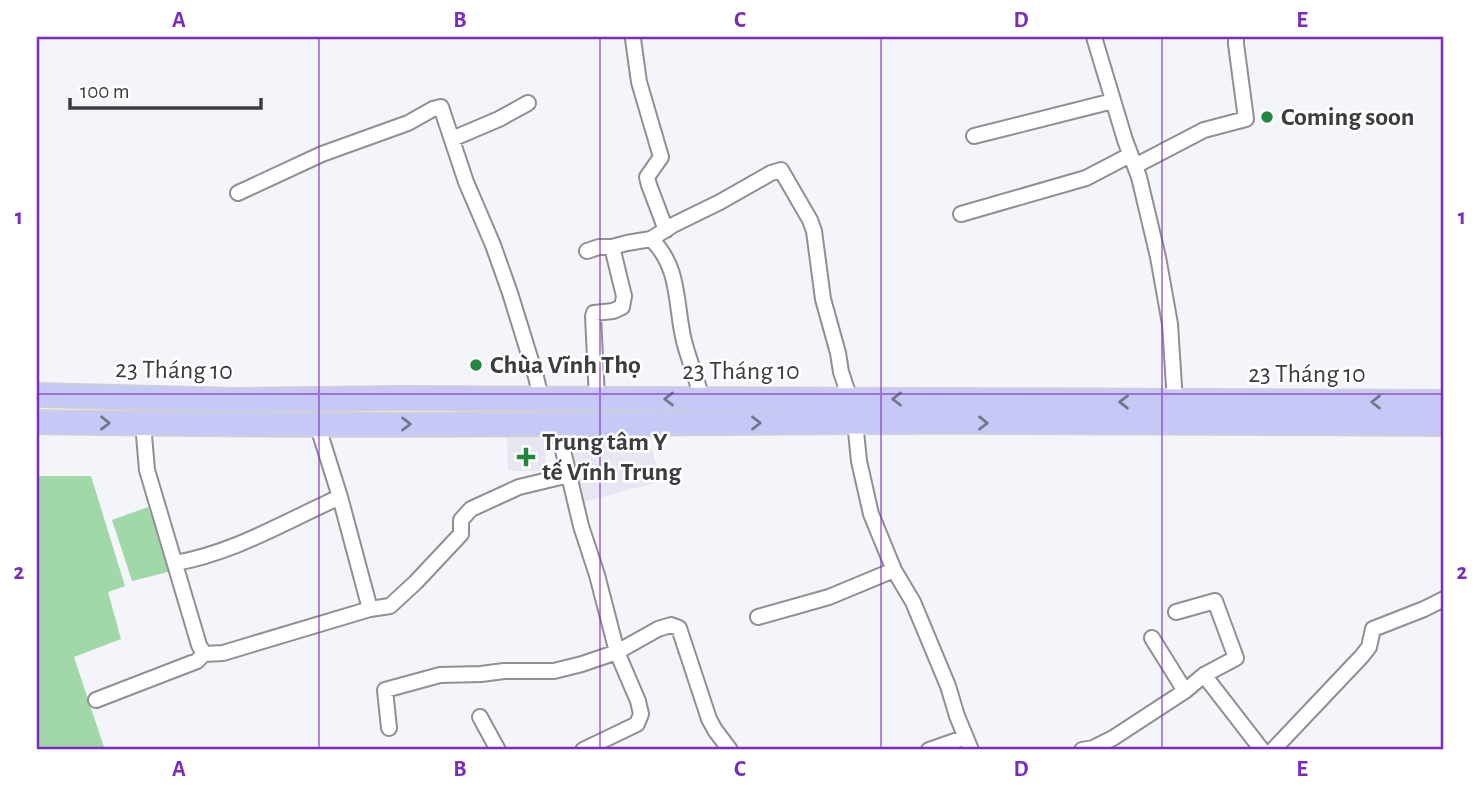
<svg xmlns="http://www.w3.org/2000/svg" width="1481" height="787" font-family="'Alegreya Sans',sans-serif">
<rect width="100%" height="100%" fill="#f4f5fa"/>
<path fill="#e6e7f3" d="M 646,433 L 662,481 L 584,502 L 568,441 Z
M 507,436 L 546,436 L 545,471 L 508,471 Z"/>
<path fill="#a0d9a7" d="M 37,476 L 91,476 L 125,586 L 108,592 L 121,639 L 74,657 L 105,750 L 37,750 Z
M 148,507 L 172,571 L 132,581 L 112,520 Z"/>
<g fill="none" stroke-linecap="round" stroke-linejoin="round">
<g stroke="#8f8f94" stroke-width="18">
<path id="minor" d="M 1094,37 L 1125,140 L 1139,177 L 1158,257 L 1170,324 L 1175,402
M 633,39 L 639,82 L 661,157 L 647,177 L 649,185 L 666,230
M 974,136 L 1113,101
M 452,139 L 499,119 L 528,103
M 1135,166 L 1204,130 L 1246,119 L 1236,44 L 1236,37
M 238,193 L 322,154 L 408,123 L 433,109 L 441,107 L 466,182 L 493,245 L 510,293 L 536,377 L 541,398
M 961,214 L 1086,178 L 1130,155
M 651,239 L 673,225 L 720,202 L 771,173 L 781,170 L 810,220 L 814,231 L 823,299 L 838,353 L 841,372 L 850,399
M 587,251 L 599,247 L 612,247
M 597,399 L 593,316 L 594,313 L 613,311 L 622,307 L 624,296 L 612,247 L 627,243 L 651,239 C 681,268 675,305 684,341 C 689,361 697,379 702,399
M 855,422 L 859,461 L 871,514 L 894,570 L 913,602 L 948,686 L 957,716 L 971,750
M 143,424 L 147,470 L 199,645 L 204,654 L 223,653 L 370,609 L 340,497 L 317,424
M 557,425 L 581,526 L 597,575 L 617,652 L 638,701 L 641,714 L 637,724 L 583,750
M 175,563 C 234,553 286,521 340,497
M 370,609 L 390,606 L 416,582 L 461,534 L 461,520 L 471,509 L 519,487 L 569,475
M 758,617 L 829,597 L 894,570
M 1152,638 L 1185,691
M 1204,675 L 1262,750
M 96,700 L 197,661 L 204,654
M 480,717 L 498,750
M 389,728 L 385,690 L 440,675 L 481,674 L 504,671 L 554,671 L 582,664 L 617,652 L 658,629 L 671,625 L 679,628 L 709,719 L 715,730 L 730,750
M 929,750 L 966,737
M 1082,750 L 1093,748 L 1113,738 L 1185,691 L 1204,675 L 1236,658 L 1215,601 L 1176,612
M 1273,750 L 1362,656 L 1369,647 L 1373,629 L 1424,609 L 1444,599"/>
</g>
<g stroke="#d0d0d1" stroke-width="26">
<path id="primary" d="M 37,395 L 235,400 L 400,398 L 1444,402
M 37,422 C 308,427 579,424 850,422 C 1048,421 1246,423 1444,424"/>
</g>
<use href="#minor" stroke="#fff" stroke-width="14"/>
<use href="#primary" stroke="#c6c9f6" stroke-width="23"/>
</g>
<defs><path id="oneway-chevron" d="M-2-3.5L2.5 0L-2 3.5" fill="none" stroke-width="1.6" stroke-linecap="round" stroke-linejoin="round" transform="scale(1.75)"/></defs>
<g stroke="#737588">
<use href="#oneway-chevron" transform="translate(669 399) rotate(-180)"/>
<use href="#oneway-chevron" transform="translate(897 399) rotate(-180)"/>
<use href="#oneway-chevron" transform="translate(1124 402) rotate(-179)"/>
<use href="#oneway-chevron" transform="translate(1376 402) rotate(180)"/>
<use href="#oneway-chevron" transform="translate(105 423) rotate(1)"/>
<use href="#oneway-chevron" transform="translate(756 423)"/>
<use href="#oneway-chevron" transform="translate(983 423)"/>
<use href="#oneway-chevron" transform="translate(406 424)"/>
</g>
<path fill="none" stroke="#7b2cbf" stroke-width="2" stroke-opacity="0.55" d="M 319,37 L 319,750M 600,37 L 600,750M 881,37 L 881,750M 1162,37 L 1162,750M 37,394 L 1444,394"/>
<g fill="#21883e" stroke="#fff" stroke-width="2.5">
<circle cx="1267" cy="117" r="7"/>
<circle cx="476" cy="365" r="7"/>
<path d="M522.5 446.5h7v7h7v7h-7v7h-7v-7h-7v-7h7z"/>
</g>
<g text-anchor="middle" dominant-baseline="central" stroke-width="5" stroke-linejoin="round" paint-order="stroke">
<g font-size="26" font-weight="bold" fill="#3c3d3f" stroke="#fff" text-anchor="start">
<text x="1281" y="117">Coming soon</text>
<text x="490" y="365">Chùa Vĩnh Thọ</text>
<text x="542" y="442">Trung tâm Y<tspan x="542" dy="30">tế Vĩnh Trung</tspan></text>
</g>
<g font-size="26" fill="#3c3d3f" stroke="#fff">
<text transform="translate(174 370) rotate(1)">23 Tháng 10</text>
<text x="741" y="371">23 Tháng 10</text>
<text x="1307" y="374">23 Tháng 10</text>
</g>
</g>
<rect width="1481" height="787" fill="none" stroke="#ffffff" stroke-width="77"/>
<path d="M70 98v10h191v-10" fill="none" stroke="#3c3d3f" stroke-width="3.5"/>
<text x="80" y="98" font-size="21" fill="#3c3d3f" stroke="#ffffff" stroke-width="5" paint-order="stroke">100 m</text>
<rect x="38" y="38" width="1404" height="710" fill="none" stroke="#7b2cbf" stroke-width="2.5"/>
<g font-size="23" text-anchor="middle" font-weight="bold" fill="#7b2cbf">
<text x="179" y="27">A</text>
<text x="460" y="27">B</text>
<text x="740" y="27">C</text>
<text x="1021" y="27">D</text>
<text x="1302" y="27">E</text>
<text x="19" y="224">1</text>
<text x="1462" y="224">1</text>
<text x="19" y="579">2</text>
<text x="1462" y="579">2</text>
<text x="179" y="776">A</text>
<text x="460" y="776">B</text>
<text x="740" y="776">C</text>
<text x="1021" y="776">D</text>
<text x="1302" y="776">E</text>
</g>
</svg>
